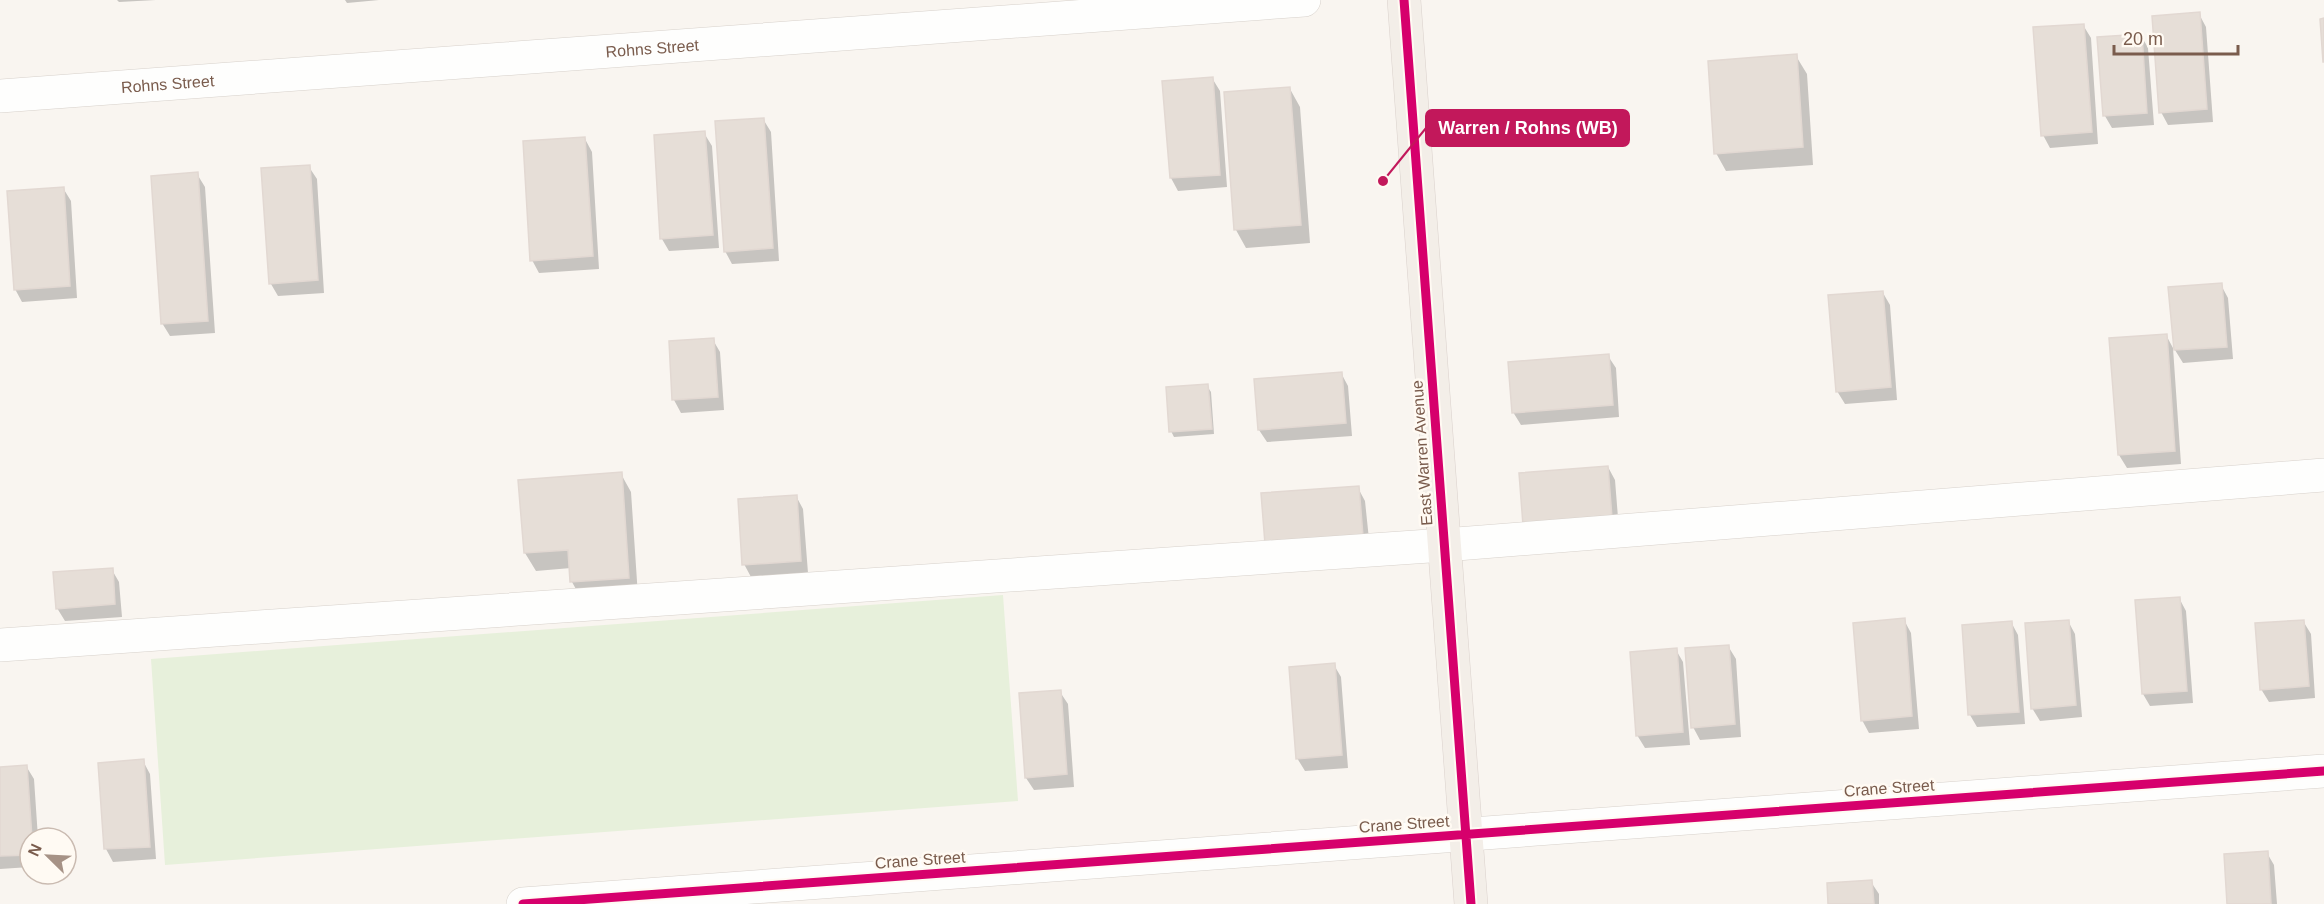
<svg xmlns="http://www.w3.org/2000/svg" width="2324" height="904" font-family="Helvetica,sans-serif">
<rect width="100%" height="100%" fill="#f9f5f0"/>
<path fill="#e7f0db" d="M 1003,595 L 1018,801 L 165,865 L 151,659 Z"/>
<path fill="#0003" d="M 117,0 L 156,0 L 119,2 Z
M 345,0 L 379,0 L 347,3 Z
M 2199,14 L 2206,27 L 2213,122 L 2168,125 L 2161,112 Z
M 2083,25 L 2091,38 L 2098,144 L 2050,148 L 2043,135 Z
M 2141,35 L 2148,48 L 2154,125 L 2112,128 L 2105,116 Z
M 1796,56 L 1807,74 L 1813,165 L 1726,171 L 1716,153 Z
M 1212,78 L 1220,91 L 1227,187 L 1178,191 L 1171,178 L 1164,82 Z
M 1290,89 L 1300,107 L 1310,243 L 1246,248 L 1236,230 Z
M 763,119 L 771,132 L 779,261 L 732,264 L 725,251 Z
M 704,133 L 712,146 L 719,248 L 669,251 L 662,239 Z
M 585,139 L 592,152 L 599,269 L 539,273 L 532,260 Z
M 309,167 L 317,179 L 324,293 L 278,296 L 271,284 Z
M 197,174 L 205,187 L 215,333 L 170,336 L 162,323 Z
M 63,188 L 71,201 L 77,298 L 22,302 L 15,289 Z
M 2221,285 L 2228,298 L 2233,359 L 2183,363 L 2175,350 Z
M 1883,293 L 1890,305 L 1897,400 L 1845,404 L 1837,391 Z
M 2166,335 L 2173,348 L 2181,464 L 2127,468 L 2119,455 L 2110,340 Z
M 713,340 L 720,352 L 724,410 L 681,413 L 674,400 Z
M 1608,356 L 1616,368 L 1619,417 L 1521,425 L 1513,412 Z
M 1341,373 L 1348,386 L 1352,436 L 1267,442 L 1259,430 Z
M 1207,386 L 1211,392 L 1214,434 L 1174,437 L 1171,431 Z
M 1608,467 L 1615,480 L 1619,530 L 1525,524 Z
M 621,474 L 631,492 L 638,596 L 582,600 L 572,582 L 571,568 L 536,571 L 525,553 Z
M 1358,488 L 1365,501 L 1370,549 L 1273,556 Z
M 796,496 L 803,509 L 808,573 L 751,577 L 744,564 Z
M 112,570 L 119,582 L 122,617 L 65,621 L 57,608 Z
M 2179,598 L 2186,611 L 2193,703 L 2150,706 L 2143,694 Z
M 1904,620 L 1911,633 L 1919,729 L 1869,733 L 1862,720 Z
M 2068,621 L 2075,634 L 2082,717 L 2040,721 L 2032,708 Z
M 2303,621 L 2311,634 L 2315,698 L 2269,702 L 2261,689 Z
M 2011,622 L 2018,635 L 2025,724 L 1977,727 L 1970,715 Z
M 1728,646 L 1736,659 L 1741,737 L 1700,740 L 1693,727 Z
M 1676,650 L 1683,662 L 1690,745 L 1645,748 L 1637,735 Z
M 1334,665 L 1341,677 L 1348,768 L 1305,771 L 1297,758 Z
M 1060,692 L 1068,704 L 1074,787 L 1034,790 L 1026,778 Z
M 143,761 L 150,774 L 156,859 L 113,862 L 106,849 L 100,764 Z
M 26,766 L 34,779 L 38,838 L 30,838 L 30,867 L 0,869 L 0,768 Z
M 2267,853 L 2274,865 L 2277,904 L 2229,904 Z
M 1871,882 L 1879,894 L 1879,904 L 1830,904 Z"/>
<path fill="#e6ded7" stroke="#e2d8d2" stroke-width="1.5" d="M 2200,12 L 2207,109 L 2159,113 L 2152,16 Z
M 2324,18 L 2324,62 L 2323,62 L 2320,19 Z
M 2084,24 L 2092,132 L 2041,136 L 2033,27 Z
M 2142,34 L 2147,113 L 2103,116 L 2097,37 Z
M 1797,54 L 1803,147 L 1714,154 L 1708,61 Z
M 1213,77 L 1220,175 L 1170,178 L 1162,81 Z
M 1290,87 L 1301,225 L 1234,230 L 1224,92 Z
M 764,118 L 773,248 L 724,252 L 715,121 Z
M 705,131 L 713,235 L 660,239 L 654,135 Z
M 585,137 L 593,256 L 530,261 L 523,141 Z
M 310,165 L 318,280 L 269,284 L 261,168 Z
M 198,172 L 208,321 L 161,324 L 151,176 Z
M 64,187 L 70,286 L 14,290 L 7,191 Z
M 2222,283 L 2227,347 L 2174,350 L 2168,287 Z
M 1883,291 L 1891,387 L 1836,392 L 1828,295 Z
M 2167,334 L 2175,451 L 2118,455 L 2109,338 Z
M 714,338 L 718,397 L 672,400 L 669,341 Z
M 1609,354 L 1613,405 L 1512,413 L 1508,362 Z
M 1342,372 L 1346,423 L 1258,430 L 1254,379 Z
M 1208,384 L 1212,429 L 1169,432 L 1166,387 Z
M 1608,466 L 1612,518 L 1523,525 L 1519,473 Z
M 622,472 L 629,578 L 570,582 L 568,550 L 524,553 L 518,480 Z
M 1359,486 L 1363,536 L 1265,544 L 1261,493 Z
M 797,495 L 801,561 L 742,565 L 738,499 Z
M 113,568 L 115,604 L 56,609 L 53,572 Z
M 2180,597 L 2187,691 L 2142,694 L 2135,600 Z
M 1905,618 L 1912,716 L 1861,721 L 1853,623 Z
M 2069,620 L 2076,705 L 2031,709 L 2025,623 Z
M 2304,620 L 2309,686 L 2260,690 L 2255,623 Z
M 2012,621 L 2019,712 L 1968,715 L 1962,625 Z
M 1729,645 L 1735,724 L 1691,728 L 1685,648 Z
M 1677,648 L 1683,732 L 1636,736 L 1630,652 Z
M 1335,663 L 1342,755 L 1296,759 L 1289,667 Z
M 1061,690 L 1067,774 L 1025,778 L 1019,693 Z
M 144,759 L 150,847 L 104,849 L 98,763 Z
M 27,765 L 32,838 L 30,838 L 30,855 L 0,856 L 0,767 Z
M 2268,851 L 2271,904 L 2227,904 L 2224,854 Z
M 1872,880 L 1874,904 L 1828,904 L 1827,883 Z"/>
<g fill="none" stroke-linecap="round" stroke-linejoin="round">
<g stroke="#d7d1cb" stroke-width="34">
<g id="minor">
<path id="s1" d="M 0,96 L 1304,0"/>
<path d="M 0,645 L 1444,545 L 2324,475"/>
<path d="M 523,904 L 2324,771"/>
</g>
</g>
<g stroke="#dad1cc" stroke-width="34">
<path id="major" d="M 1404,0 L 1471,904"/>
</g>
<use href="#minor" stroke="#fefefd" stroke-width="33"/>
<use href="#major" stroke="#f3eee8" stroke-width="33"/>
<g stroke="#fffaf3" stroke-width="13">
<path id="cycleway" d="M 1404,0 L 1471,904
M 523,904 L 2324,771"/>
</g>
<use href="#cycleway" stroke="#d6006c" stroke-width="9"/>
</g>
<g text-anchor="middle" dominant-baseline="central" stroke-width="5" stroke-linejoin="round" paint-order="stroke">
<g font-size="16" fill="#7a5c4d" stroke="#fffaf3">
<text stroke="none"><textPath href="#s1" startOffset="654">Rohns Street</textPath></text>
<text stroke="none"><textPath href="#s1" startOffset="168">Rohns Street</textPath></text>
<text transform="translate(1422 453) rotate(-94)">East Warren Avenue</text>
<text transform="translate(1889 788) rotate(-4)">Crane Street</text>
<text transform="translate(1404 824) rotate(-4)">Crane Street</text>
<text transform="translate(920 860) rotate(-4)">Crane Street</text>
</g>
</g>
<path fill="none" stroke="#c2185b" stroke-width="2" d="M1383 181L1426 128"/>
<circle fill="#c2185b" stroke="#fffaf3" stroke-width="2" cx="1383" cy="181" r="6"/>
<rect fill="#c2185b" stroke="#c2185b" stroke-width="2" x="1426" y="110" width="203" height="36" rx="6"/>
<g font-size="18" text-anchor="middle" font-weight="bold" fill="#fff">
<text x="1528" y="134">Warren / Rohns (WB)</text>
</g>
<g transform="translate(48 856) rotate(294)"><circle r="28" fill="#fffaf3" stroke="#cabbb1" stroke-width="1.5"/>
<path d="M0-4.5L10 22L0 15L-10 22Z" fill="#a69286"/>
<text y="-9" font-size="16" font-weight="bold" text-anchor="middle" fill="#7a5c4d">N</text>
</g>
<path d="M2114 45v9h124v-9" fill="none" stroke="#7a5c4d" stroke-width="3"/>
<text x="2123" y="45" font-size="18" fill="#7a5c4d" stroke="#fffaf3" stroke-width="4.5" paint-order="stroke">20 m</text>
</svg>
